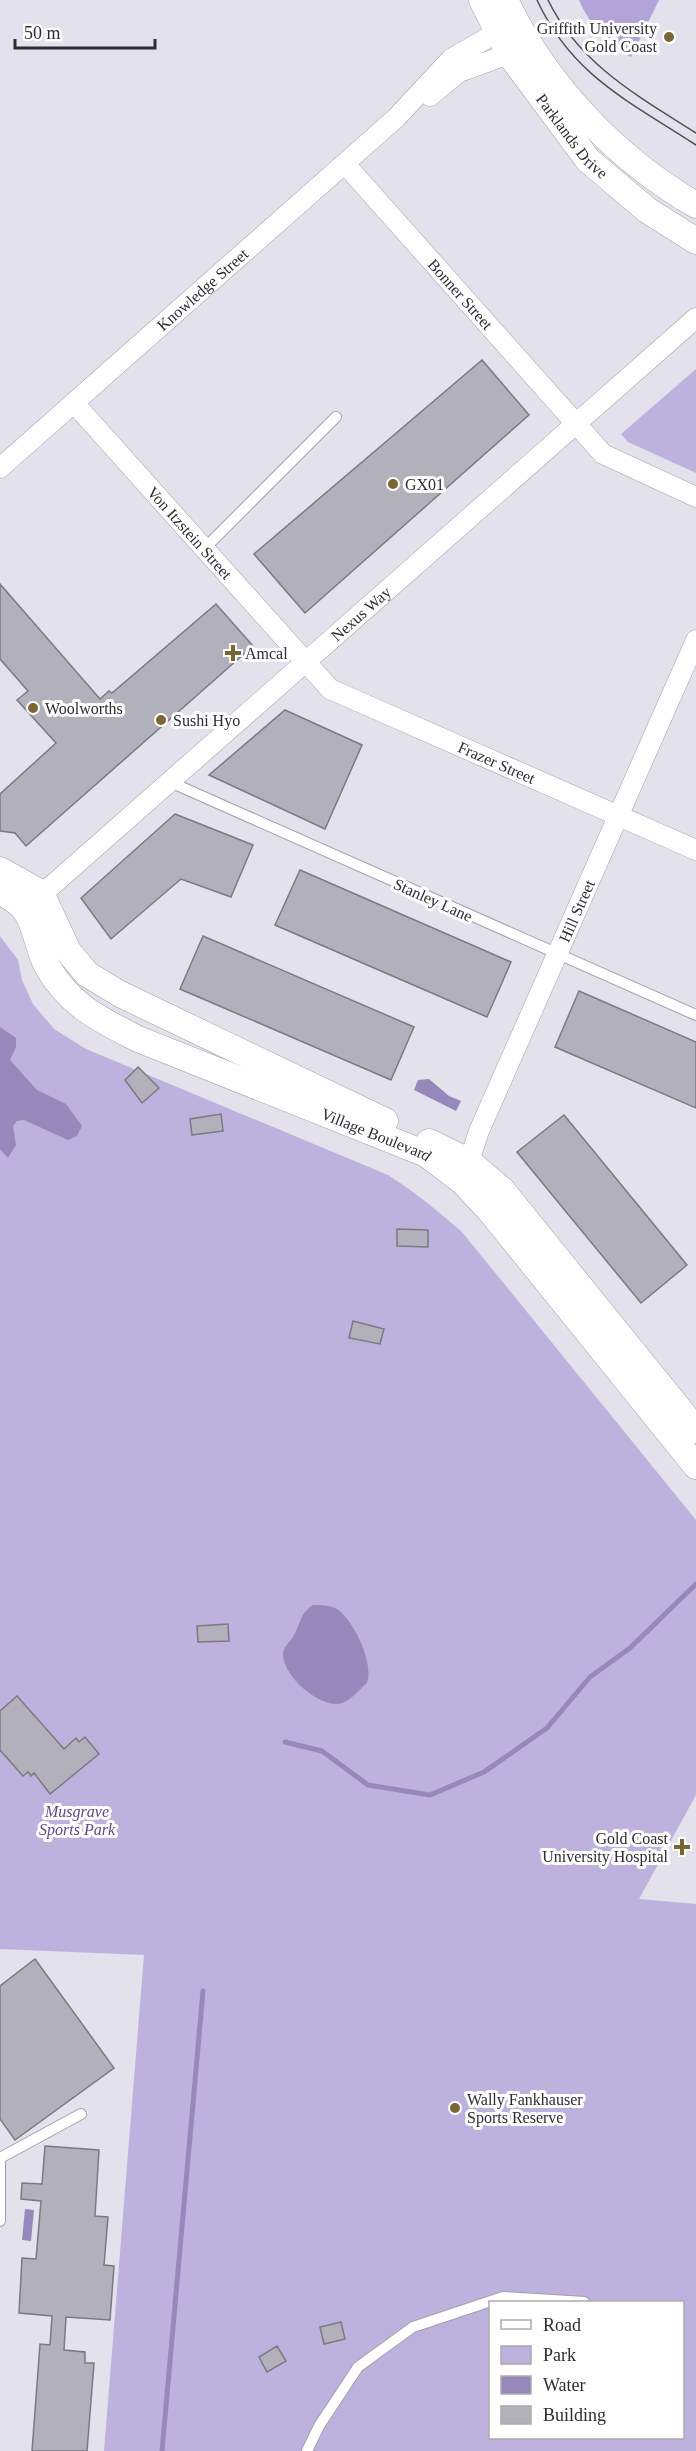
<svg xmlns="http://www.w3.org/2000/svg" width="696" height="2451" font-family="'Times New Roman',serif">
<rect width="100%" height="100%" fill="#e3e1ec"/>
<path fill="#bdb2dd" fill-rule="evenodd" d="M 696,369 L 696,473 L 628,442 L 621,434 Z
M 0,936 L 18,960 L 22,980 L 33,1004 L 54,1029 L 86,1049 L 388,1175 C 415,1192 438,1211 462,1232 L 696,1520 L 696,1795 L 639,1899 L 696,1904 L 696,2451 L 104,2451 L 144,1955 L 0,1949 ZM 490,2302 L 682,2302 L 682,2438 L 490,2438 Z"/>
<path fill="#b2a4d9" d="M 579,0 L 659,0 L 631,57 C 608,45 589,24 579,0 Z"/>
<path fill="#9688bb" d="M 0,1027 L 16,1038 L 16,1047 L 10,1060 L 37,1090 L 66,1104 L 82,1126 L 77,1136 L 68,1140 L 24,1120 L 17,1121 L 13,1126 L 16,1145 L 8,1158 L 0,1149 Z
M 429,1079 L 449,1096 L 461,1101 L 456,1111 L 414,1090 L 418,1080 Z
M 313,1605 C 320,1605 330,1605 337,1609 C 354,1621 374,1662 367,1683 C 359,1690 349,1703 338,1704 C 316,1705 284,1676 283,1655 C 283,1646 291,1642 294,1635 C 301,1623 300,1613 313,1605 Z
M 25,2209 L 34,2210 L 31,2241 L 22,2240 Z"/>
<g fill="none" stroke-linecap="round" stroke-linejoin="round">
<path stroke="#9688bb" stroke-width="5" d="M 285,1742 L 322,1751 L 368,1785 L 430,1795 L 484,1772 L 547,1728 L 590,1677 L 630,1648 L 696,1584
M 162,2451 L 203,1991"/>
</g>
<path fill="#b2b0ba" stroke="#7b7982" stroke-width="1.5" d="M 482,360 L 529,415 L 305,613 L 254,554 Z
M 0,584 L 100,699 L 109,691 L 112,693 L 216,604 L 253,646 L 26,846 L 15,833 L 0,831 L 0,794 L 56,743 L 17,700 L 28,691 L 0,659 Z
M 285,710 L 362,745 L 325,829 L 209,775 Z
M 175,814 L 253,845 L 231,897 L 181,879 L 111,939 L 81,898 Z
M 300,870 L 511,962 L 487,1017 L 275,925 Z
M 203,936 L 414,1027 L 391,1080 L 180,989 Z
M 579,991 L 696,1042 L 696,1108 L 555,1047 Z
M 138,1067 L 159,1088 L 142,1103 L 125,1080 Z
M 221,1114 L 223,1131 L 192,1135 L 190,1119 Z
M 564,1115 L 687,1265 L 641,1303 L 517,1152 Z
M 397,1229 L 428,1230 L 428,1247 L 397,1246 Z
M 353,1321 L 384,1329 L 380,1344 L 349,1338 Z
M 228,1624 L 229,1641 L 198,1642 L 197,1626 Z
M 17,1696 L 64,1749 L 76,1738 L 79,1742 L 85,1737 L 99,1754 L 50,1794 L 34,1773 L 31,1776 L 28,1772 L 23,1776 L 0,1750 L 0,1711 Z
M 35,1959 L 114,2068 L 15,2140 L 0,2119 L 0,1986 Z
M 45,2146 L 99,2150 L 95,2216 L 108,2217 L 104,2265 L 114,2266 L 110,2320 L 66,2317 L 64,2350 L 85,2352 L 85,2363 L 94,2363 L 87,2451 L 32,2451 L 40,2344 L 50,2345 L 52,2316 L 19,2313 L 22,2258 L 36,2259 L 41,2201 L 21,2199 L 22,2183 L 42,2184 Z
M 341,2322 L 345,2339 L 324,2344 L 320,2327 Z
M 277,2346 L 286,2361 L 267,2372 L 259,2357 Z"/>
<g fill="none" stroke-linecap="round" stroke-linejoin="round">
<g stroke="#a2a0aa" stroke-width="12">
<path id="service" d="M 205,548 L 336,417
M 170,782 L 696,1015
M 0,2157 L 0,2221
M 0,2158 L 81,2114
M 307,2451 L 319,2426 L 358,2367 L 413,2327 L 503,2297 L 584,2302"/>
</g>
<g stroke="#a2a0aa" stroke-width="21">
<g id="minor">
<path d="M 430,96 L 459,72 L 523,49"/>
<path id="s1" d="M 345,164 L 603,454 L 696,497"/>
<path id="s2" d="M 74,403 L 330,689 L 696,850"/>
<path id="s3" d="M 0,468 L 396,118 L 451,59 L 508,26"/>
<path id="s4" d="M 32,903 L 696,318"/>
<path id="s5" d="M 465,1174 L 479,1131 L 696,640"/>
</g>
</g>
<g stroke="#a2a0aa" stroke-width="27">
<g id="tertiary">
<path id="s6" d="M 482,0 L 510,55 L 588,160 L 647,210 L 696,241"/>
<path d="M 505,0 C 546,85 615,158 696,205"/>
<path d="M 0,870 L 41,893 L 68,951 L 87,974 L 120,994 L 385,1121"/>
<path id="s7" d="M 0,890 C 7,896 20,902 25,910 C 36,925 38,949 47,966 C 70,1006 99,1019 138,1039 L 426,1154 L 463,1182 L 491,1212 L 696,1466"/>
<path d="M 429,1142 L 468,1161 L 502,1190 L 696,1430"/>
</g>
</g>
<use href="#service" stroke="#fff" stroke-width="10"/>
<use href="#minor" stroke="#fff" stroke-width="20"/>
<use href="#tertiary" stroke="#fff" stroke-width="26"/>
<path stroke="#535158" stroke-width="1.5" d="M 537,0 C 572,76 629,101 696,145
M 548,0 C 579,64 638,96 696,133"/>
</g>
<g fill="#7a6535" stroke="#fff" stroke-width="2">
<circle cx="669" cy="37" r="6"/>
<circle cx="393" cy="484" r="6"/>
<path d="M230 644h6v6h6v6h-6v6h-6v-6h-6v-6h6z"/>
<circle cx="33" cy="708" r="6"/>
<circle cx="161" cy="720" r="6"/>
<path d="M679 1838h6v6h6v6h-6v6h-6v-6h-6v-6h6z"/>
<circle cx="455" cy="2108" r="6"/>
</g>
<g text-anchor="middle" dominant-baseline="central" stroke-width="6" stroke-linejoin="round" paint-order="stroke">
<g font-size="16" fill="#2d2c31" stroke="#fff" text-anchor="start">
<text x="657" y="28" text-anchor="end">Griffith University<tspan x="657" dy="18">Gold Coast</tspan></text>
<text x="405" y="484">GX01</text>
<text x="245" y="653">Amcal</text>
<text x="45" y="708">Woolworths</text>
<text x="173" y="720">Sushi Hyo</text>
<text x="668" y="1838" text-anchor="end">Gold Coast<tspan x="668" dy="18">University Hospital</tspan></text>
<text x="467" y="2099">Wally Fankhauser<tspan x="467" dy="18">Sports Reserve</tspan></text>
</g>
<g font-size="16" fill="#2d2c31" stroke="#fff">
<text stroke="none"><textPath href="#s6" startOffset="164">Parklands Drive</textPath></text>
<text stroke="none"><textPath href="#s3" startOffset="270">Knowledge Street</textPath></text>
<text stroke="none"><textPath href="#s1" startOffset="174">Bonner Street</textPath></text>
<text stroke="none"><textPath href="#s2" startOffset="174">Von Itzstein Street</textPath></text>
<text stroke="none"><textPath href="#s4" startOffset="438">Nexus Way</textPath></text>
<text stroke="none"><textPath href="#s2" startOffset="566">Frazer Street</textPath></text>
<text transform="translate(433 900) rotate(24)">Stanley Lane</text>
<text stroke="none"><textPath href="#s5" startOffset="286">Hill Street</textPath></text>
<text stroke="none"><textPath href="#s7" startOffset="468">Village Boulevard</textPath></text>
</g>
<g font-size="16" font-style="italic" fill="#5e498b" stroke="#fff">
<text x="77" y="1811">Musgrave<tspan x="77" dy="18">Sports Park</tspan></text>
</g>
</g>
<rect x="489" y="2301" width="195" height="138" fill="#ffffff" stroke="#ababad" stroke-width="1.5"/>
<rect x="501" y="2320" width="30" height="9" fill="#ffffff" stroke="#ababad" stroke-width="1.5"/>
<text x="543" y="2331" font-size="18" fill="#2d2c31">Road</text>
<rect x="501" y="2346" width="30" height="18" fill="#bdb2dd" stroke="#ababad" stroke-width="1.5"/>
<text x="543" y="2361" font-size="18" fill="#2d2c31">Park</text>
<rect x="501" y="2376" width="30" height="18" fill="#9688bb" stroke="#ababad" stroke-width="1.5"/>
<text x="543" y="2391" font-size="18" fill="#2d2c31">Water</text>
<rect x="501" y="2406" width="30" height="18" fill="#b2b0ba" stroke="#ababad" stroke-width="1.5"/>
<text x="543" y="2421" font-size="18" fill="#2d2c31">Building</text>
<path d="M15 39v9h140v-9" fill="none" stroke="#2d2c31" stroke-width="3"/>
<text x="24" y="39" font-size="18" fill="#2d2c31" stroke="#ffffff" stroke-width="4.5" paint-order="stroke">50 m</text>
</svg>
